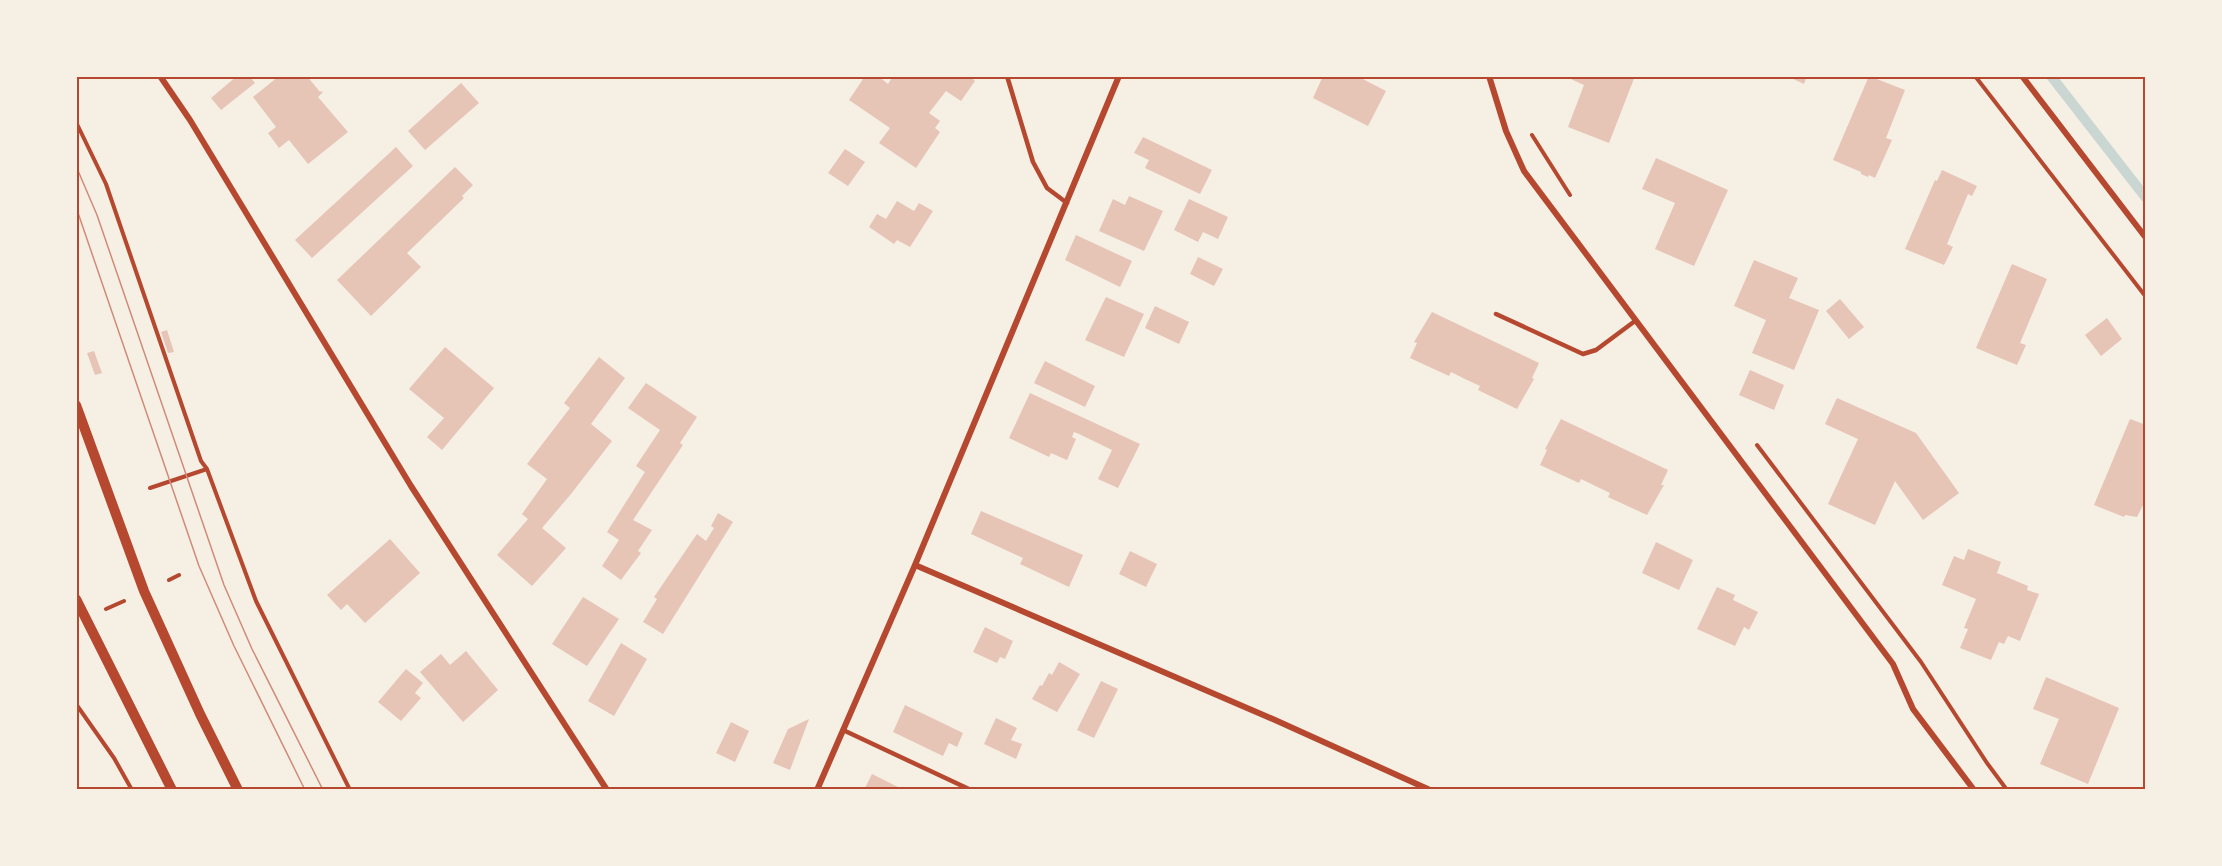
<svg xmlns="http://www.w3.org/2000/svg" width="2222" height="866" font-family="'PT Sans Narrow',sans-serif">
<rect width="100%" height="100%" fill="#f6efe4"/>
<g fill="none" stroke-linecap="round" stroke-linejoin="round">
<path stroke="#c9d6d2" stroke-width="10" d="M 2051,76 L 2146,198"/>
</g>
<path fill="#e6c5b7" d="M 237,76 L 249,76 L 255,83 L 221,110 L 211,98 Z
M 279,76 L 307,76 L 320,92 L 321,91 L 323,92 L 318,97 L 348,132 L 308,164 L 289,140 L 279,148 L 268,133 L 276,127 L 253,97 Z
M 865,76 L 878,76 L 888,84 L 893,76 L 973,76 L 972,78 L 975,81 L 961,101 L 946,91 L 929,113 L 940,121 L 935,128 L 940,132 L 916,168 L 879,143 L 890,128 L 849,100 Z
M 1323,76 L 1357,76 L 1386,91 L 1368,126 L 1313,98 Z
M 1635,76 L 1609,143 L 1568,127 L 1584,85 L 1564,76 Z
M 1787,76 L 1807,76 L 1804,84 Z
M 1869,76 L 1905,90 L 1886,138 L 1892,140 L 1875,178 L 1869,175 L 1868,177 L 1861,174 L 1861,172 L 1833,160 Z
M 461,83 L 479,103 L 425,150 L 408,131 Z
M 1143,137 L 1212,170 L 1200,194 L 1145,168 L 1149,160 L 1134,153 Z
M 396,147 L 413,166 L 312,258 L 295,240 Z
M 845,149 L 865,162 L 848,186 L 828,173 Z
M 1656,158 L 1728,190 L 1694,266 L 1655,249 L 1675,203 L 1642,189 Z
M 455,167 L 473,185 L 462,196 L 464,198 L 407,253 L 421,267 L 371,316 L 337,280 Z
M 1942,170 L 1977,186 L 1972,196 L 1968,194 L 1947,244 L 1953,247 L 1944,265 L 1905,249 L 1935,180 L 1937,181 Z
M 1129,196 L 1163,211 L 1144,251 L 1099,231 L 1113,199 L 1125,205 Z
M 1189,199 L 1228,217 L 1218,239 L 1203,232 L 1198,242 L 1174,230 Z
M 897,201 L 914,211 L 919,203 L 933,211 L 910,247 L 897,240 L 894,244 L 869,227 L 877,214 L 886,219 Z
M 1076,235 L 1132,261 L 1120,287 L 1065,260 Z
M 1198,257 L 1223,269 L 1214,286 L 1190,274 Z
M 1754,260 L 1798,278 L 1789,298 L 1819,310 L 1794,370 L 1752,353 L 1766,320 L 1734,306 Z
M 2012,264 L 2047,279 L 2020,343 L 2026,345 L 2017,365 L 1976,348 Z
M 1106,297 L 1144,314 L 1124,357 L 1085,340 Z
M 1840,299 L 1864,327 L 1849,339 L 1826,311 Z
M 1155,306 L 1189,322 L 1179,344 L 1145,328 Z
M 1432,312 L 1539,363 L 1532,378 L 1534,379 L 1517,409 L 1478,390 L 1480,386 L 1465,379 L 1451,372 L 1449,376 L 1410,358 L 1417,343 L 1414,342 Z
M 2107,318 L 2122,339 L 2101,356 L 2085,335 Z
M 167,330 L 174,352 L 168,353 L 161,332 Z
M 445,347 L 494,388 L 442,450 L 427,437 L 444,418 L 409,389 Z
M 94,351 L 102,373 L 95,375 L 87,353 Z
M 599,357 L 625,378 L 591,424 L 612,441 L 571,494 L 542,528 L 566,548 L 532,586 L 497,555 L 528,519 L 522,514 L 547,479 L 527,464 L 570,408 L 564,403 Z
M 1045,361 L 1095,386 L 1085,407 L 1034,383 Z
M 1750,370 L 1784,385 L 1774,410 L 1739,395 Z
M 646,383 L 697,417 L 680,443 L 683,445 L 633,520 L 652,530 L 638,551 L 641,553 L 621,580 L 602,566 L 619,540 L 607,532 L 645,472 L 636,466 L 660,430 L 628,408 Z
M 1030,393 L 1140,444 L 1118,488 L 1098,479 L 1112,450 L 1079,434 L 1074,432 L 1072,437 L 1076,439 L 1067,460 L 1051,453 L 1049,457 L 1009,438 Z
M 1837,398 L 1916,433 L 1959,493 L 1923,520 L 1895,481 L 1875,525 L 1828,504 L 1858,439 L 1825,424 Z
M 1561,419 L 1668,470 L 1661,485 L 1664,485 L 1647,515 L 1608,497 L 1610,493 L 1581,479 L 1579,483 L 1540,465 L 1547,450 L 1545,449 Z
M 2130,419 L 2146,425 L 2146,499 L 2137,517 L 2125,515 L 2124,517 L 2094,505 Z
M 981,511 L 1083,555 L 1069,587 L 1020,564 L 1023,558 L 971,534 Z
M 718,513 L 733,522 L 663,634 L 643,622 L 657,599 L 654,597 L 697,534 L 706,541 L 714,528 L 711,526 Z
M 390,539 L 420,573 L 365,623 L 347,604 L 341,610 L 327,595 Z
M 1656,542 L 1693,560 L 1679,590 L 1642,573 Z
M 1968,549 L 2001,562 L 1997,573 L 2028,586 L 2027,590 L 2039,594 L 2020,641 L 2008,636 L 2004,644 L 1999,642 L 1991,660 L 1960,648 L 1968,629 L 1964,628 L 1976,599 L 1942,585 L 1954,556 L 1964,560 Z
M 1130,551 L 1157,564 L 1146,587 L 1119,574 Z
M 1717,587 L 1735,595 L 1733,600 L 1758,612 L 1749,630 L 1744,627 L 1735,646 L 1697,629 Z
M 583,597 L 619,619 L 587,666 L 552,644 Z
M 985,627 L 1013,641 L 1005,659 L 1000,657 L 997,663 L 973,652 Z
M 621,643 L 647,659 L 614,716 L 588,701 Z
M 466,651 L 498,690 L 463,722 L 420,672 L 441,654 L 450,665 Z
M 1059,662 L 1080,674 L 1057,712 L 1032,699 L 1040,685 L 1042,686 L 1049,673 L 1052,675 Z
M 406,669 L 423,683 L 415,693 L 421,698 L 401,721 L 378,702 Z
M 2046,677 L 2119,708 L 2088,784 L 2040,764 L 2059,719 L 2033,709 Z
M 1101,681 L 1118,689 L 1094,738 L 1077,730 Z
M 905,705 L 963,733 L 957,747 L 949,743 L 943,756 L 893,732 Z
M 996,718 L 1017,728 L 1011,740 L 1022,744 L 1016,759 L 984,744 Z
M 809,719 L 790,770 L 773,763 L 788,729 Z
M 731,722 L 749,731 L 735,762 L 716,753 Z
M 872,774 L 904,790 L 864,790 Z"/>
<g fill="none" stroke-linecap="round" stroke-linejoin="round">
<path stroke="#b5482f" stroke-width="4" d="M 1975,76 L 2146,297
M 76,122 L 106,184 L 201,461 L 207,469 L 256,601 L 350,790
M 1532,135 L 1570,195
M 1757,445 L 1921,662 L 1987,763 L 2007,790
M 150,488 L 207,469
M 169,580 L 179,575
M 106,609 L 124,601
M 76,704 L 114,758 L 132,790"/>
<path stroke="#b5482f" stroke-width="4.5" d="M 1007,76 L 1033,162 L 1047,188 L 1067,203
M 1496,314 L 1583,354 L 1596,350 L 1635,321
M 843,730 L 971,790"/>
<path stroke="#b5482f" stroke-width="6" d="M 160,76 L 190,120 L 411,486 L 607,790
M 1489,76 L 1506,131 L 1524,171 L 1893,664 L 1913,709 L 1974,790
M 2022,76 L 2146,238
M 915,565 L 1275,720 L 1430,790
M 817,790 L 915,565 L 1119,76"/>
<path stroke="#b5482f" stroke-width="10" d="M 76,405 L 144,591 L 200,714 L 238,790
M 76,599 L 172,790"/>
<path stroke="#cf8b77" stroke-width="1.5" d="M 76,166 L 97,215 L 224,585 L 252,649 L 323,790
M 76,207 L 199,566 L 234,646 L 305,790"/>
</g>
<rect width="2222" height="866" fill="none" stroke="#f6efe4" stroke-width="156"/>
<rect x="78" y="78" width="2066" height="710" fill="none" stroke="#b5482f" stroke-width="2"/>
</svg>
